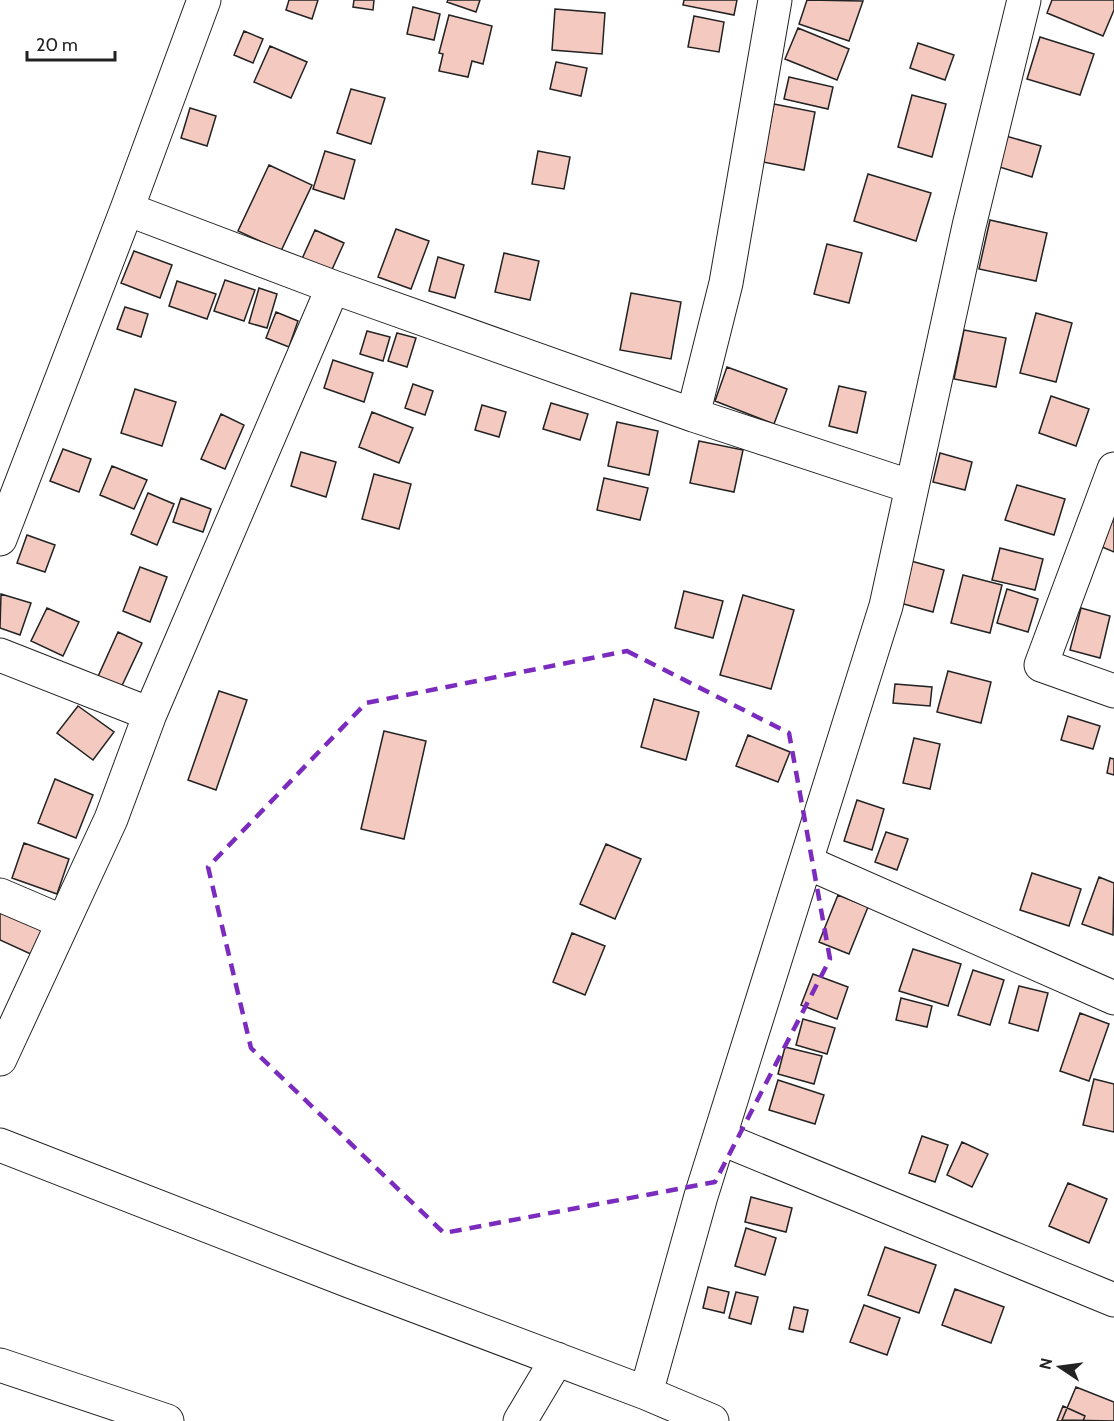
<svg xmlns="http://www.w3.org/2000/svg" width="1114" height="1421" font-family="Cabin,sans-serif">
<rect width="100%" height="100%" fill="#fff"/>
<path fill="#f3c9c0" stroke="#222" stroke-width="1.5" d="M 289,0 L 318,0 L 312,19 L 286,10 Z
M 354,0 L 374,0 L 373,10 L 353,7 Z
M 448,0 L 480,0 L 476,12 L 447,2 Z
M 684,0 L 737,0 L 734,15 L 683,5 Z
M 807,0 L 863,1 L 849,41 L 799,24 Z
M 1052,0 L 1114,0 L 1114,10 L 1103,36 L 1047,13 Z
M 413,7 L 440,14 L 434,40 L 407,34 Z
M 555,9 L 605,13 L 602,54 L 552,50 Z
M 449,15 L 492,26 L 483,64 L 472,61 L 468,77 L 439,71 L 443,54 L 439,53 Z
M 694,16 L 724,22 L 719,52 L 688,47 Z
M 798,28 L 849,49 L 837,80 L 785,59 Z
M 244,31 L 263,39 L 253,63 L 234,55 Z
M 1040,37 L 1094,54 L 1080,95 L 1027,79 Z
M 918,43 L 954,55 L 945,80 L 910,68 Z
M 270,46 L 307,62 L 291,98 L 254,82 Z
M 556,62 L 587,68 L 581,96 L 550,89 Z
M 789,77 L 833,87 L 828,109 L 784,99 Z
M 351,89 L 385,98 L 371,144 L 337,133 Z
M 912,95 L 946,104 L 932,157 L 898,147 Z
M 774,104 L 815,112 L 804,170 L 763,162 Z
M 190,108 L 216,116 L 207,146 L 181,138 Z
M 999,134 L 1041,146 L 1032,177 L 990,164 Z
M 325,151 L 355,160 L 344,199 L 313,189 Z
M 538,151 L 570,157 L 564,189 L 532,184 Z
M 269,165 L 312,185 L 281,251 L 238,231 Z
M 868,174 L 931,193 L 916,241 L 854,221 Z
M 990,220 L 1047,233 L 1036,281 L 979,269 Z
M 396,229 L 429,241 L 411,289 L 378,277 Z
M 315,230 L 344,243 L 330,274 L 301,261 Z
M 827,244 L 862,253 L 849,303 L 814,294 Z
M 134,251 L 172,265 L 160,298 L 121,283 Z
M 504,253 L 539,261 L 530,300 L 495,292 Z
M 438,257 L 464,265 L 455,298 L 429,291 Z
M 225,280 L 255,290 L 244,321 L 214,311 Z
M 177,281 L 216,294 L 207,319 L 169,306 Z
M 259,288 L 277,294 L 267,328 L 249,323 Z
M 631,293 L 681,302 L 671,359 L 620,350 Z
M 125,307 L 148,314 L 141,337 L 117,329 Z
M 276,312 L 298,321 L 289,347 L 266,338 Z
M 1036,313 L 1072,323 L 1056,382 L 1020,373 Z
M 964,330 L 1006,338 L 996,387 L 954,379 Z
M 367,331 L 390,337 L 383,361 L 360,354 Z
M 397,333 L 416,338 L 407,367 L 388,361 Z
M 333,360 L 373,373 L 364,402 L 324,388 Z
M 727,367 L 787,389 L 774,424 L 715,401 Z
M 413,384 L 433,391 L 425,415 L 405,408 Z
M 839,386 L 866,392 L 857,433 L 829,426 Z
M 135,389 L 176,402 L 162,446 L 121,433 Z
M 1051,396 L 1089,409 L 1076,446 L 1039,433 Z
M 551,403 L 588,414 L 580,440 L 543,429 Z
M 482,405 L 506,412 L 499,437 L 475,430 Z
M 372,412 L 413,428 L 399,463 L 359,447 Z
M 221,414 L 244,425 L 225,469 L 201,459 Z
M 617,422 L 658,431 L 649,475 L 608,466 Z
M 699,441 L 743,450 L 734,492 L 690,483 Z
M 63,449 L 91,459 L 79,492 L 50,481 Z
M 301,452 L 336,462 L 326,497 L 291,486 Z
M 940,453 L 972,462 L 965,490 L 933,482 Z
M 112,466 L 147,480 L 134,509 L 100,495 Z
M 374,474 L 411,484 L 399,529 L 362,519 Z
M 604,478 L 648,488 L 640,520 L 597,510 Z
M 1017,485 L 1065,499 L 1054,535 L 1005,520 Z
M 148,493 L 174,504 L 157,545 L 131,534 Z
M 181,498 L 211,509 L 203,532 L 173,522 Z
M 1112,516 L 1114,517 L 1114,552 L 1100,546 Z
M 27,535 L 55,545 L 45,572 L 17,563 Z
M 1000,548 L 1043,559 L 1035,590 L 992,580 Z
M 911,561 L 944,570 L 933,612 L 900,603 Z
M 140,567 L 167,577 L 150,622 L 123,611 Z
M 963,575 L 1002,585 L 990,633 L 951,623 Z
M 1007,589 L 1038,599 L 1028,632 L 997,623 Z
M 684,591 L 723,601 L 713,638 L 675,628 Z
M 1,594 L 31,603 L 20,635 L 0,628 Z
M 743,595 L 794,610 L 771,689 L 720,675 Z
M 47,608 L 79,622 L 63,656 L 31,641 Z
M 1081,608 L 1110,616 L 1100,658 L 1070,650 Z
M 118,632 L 142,643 L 119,692 L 96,681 Z
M 948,671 L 991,682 L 981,723 L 937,712 Z
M 895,684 L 932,687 L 930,706 L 893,703 Z
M 219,691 L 247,700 L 216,790 L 188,780 Z
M 654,699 L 699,712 L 686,760 L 641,747 Z
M 78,706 L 114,732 L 93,760 L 57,733 Z
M 1068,716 L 1100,726 L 1093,749 L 1061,740 Z
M 384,731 L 426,741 L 404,839 L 361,829 Z
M 748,735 L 790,752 L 778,782 L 736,766 Z
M 914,738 L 940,744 L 930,789 L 903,783 Z
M 1110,758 L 1114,759 L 1114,775 L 1107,773 Z
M 55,779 L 93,795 L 76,838 L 38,823 Z
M 857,800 L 884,809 L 872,850 L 844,841 Z
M 886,832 L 908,839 L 897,870 L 875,862 Z
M 24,843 L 69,859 L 57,894 L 12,878 Z
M 606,844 L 641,859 L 615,919 L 580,904 Z
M 1032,873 L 1081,889 L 1069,926 L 1020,910 Z
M 1099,877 L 1114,883 L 1113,935 L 1082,924 Z
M 838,895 L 868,907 L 849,954 L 819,942 Z
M 0,911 L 46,931 L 35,956 L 0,940 Z
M 572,933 L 605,946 L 585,995 L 553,982 Z
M 913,949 L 961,964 L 948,1006 L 899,991 Z
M 973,970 L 1004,980 L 990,1025 L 958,1015 Z
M 813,974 L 848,987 L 837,1019 L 801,1005 Z
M 1019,986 L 1048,993 L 1038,1031 L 1009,1023 Z
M 901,998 L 932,1006 L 927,1027 L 896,1020 Z
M 1080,1013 L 1109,1024 L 1089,1081 L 1060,1071 Z
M 803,1019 L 835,1028 L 827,1054 L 796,1045 Z
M 785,1047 L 822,1056 L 814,1084 L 778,1074 Z
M 1094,1079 L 1114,1084 L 1114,1132 L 1083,1125 Z
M 778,1080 L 824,1095 L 815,1124 L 769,1110 Z
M 922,1136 L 948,1145 L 935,1182 L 909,1173 Z
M 962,1142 L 988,1154 L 972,1187 L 947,1175 Z
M 1068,1183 L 1107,1199 L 1089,1243 L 1049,1226 Z
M 751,1197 L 792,1208 L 786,1232 L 745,1222 Z
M 746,1228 L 776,1238 L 765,1275 L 735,1266 Z
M 885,1247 L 936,1265 L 919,1313 L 868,1295 Z
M 708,1287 L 729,1292 L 724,1313 L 703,1308 Z
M 955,1289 L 1004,1307 L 991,1343 L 942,1325 Z
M 736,1292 L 758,1297 L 751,1324 L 729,1318 Z
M 864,1305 L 900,1318 L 887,1355 L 850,1342 Z
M 794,1307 L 808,1310 L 803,1332 L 789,1329 Z
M 1076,1387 L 1114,1402 L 1114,1421 L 1062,1420 Z
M 1063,1406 L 1085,1416 L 1083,1421 L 1057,1421 Z"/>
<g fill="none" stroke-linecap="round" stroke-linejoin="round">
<g stroke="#222" stroke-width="35">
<path id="minor" d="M 127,209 L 333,287 L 693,415 L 912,487
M 693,415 L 726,283 L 775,0
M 1114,469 L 1041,665 L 1114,691
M 0,539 L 127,209 L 204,0
M 0,655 L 150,714
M 806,862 L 1114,998
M 0,895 L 63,922
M 0,1059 L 111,819 L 150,714 L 333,287
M 720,1138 L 1114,1300
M 0,1145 L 349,1281 L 646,1393 L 712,1421
M 0,1365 L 167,1421
M 646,1393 L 701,1196 L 886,606 L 969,226 L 1024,0
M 520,1421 L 557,1359"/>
</g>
<use href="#minor" stroke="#fff" stroke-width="33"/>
</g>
<path fill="none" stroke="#7b2cbf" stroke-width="4.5" stroke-dasharray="12 8" stroke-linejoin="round" d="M 627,651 L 789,733 L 830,959 L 715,1182 L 444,1233 L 251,1048 L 208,867 L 366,703 Z"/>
<g transform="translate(1060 1367) rotate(283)" stroke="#ffffff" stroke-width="4.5" paint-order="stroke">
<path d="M0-4.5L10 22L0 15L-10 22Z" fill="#222222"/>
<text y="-9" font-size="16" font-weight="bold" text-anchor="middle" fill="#222222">N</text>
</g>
<path d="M27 51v9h88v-9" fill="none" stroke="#222222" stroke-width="3"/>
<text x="36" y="51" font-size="18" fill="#222222" stroke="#ffffff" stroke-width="4.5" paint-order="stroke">20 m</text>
</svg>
